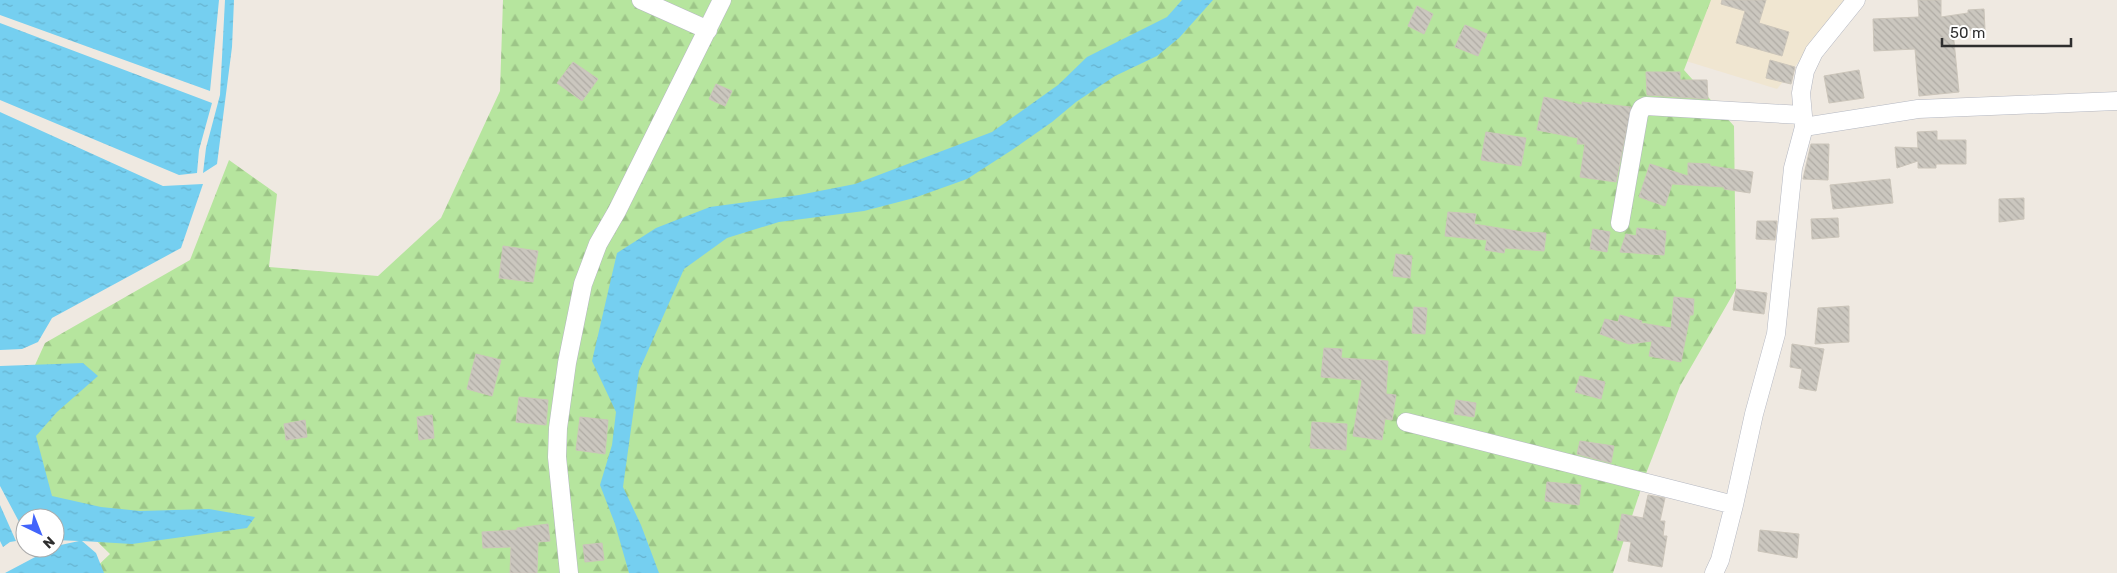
<svg xmlns="http://www.w3.org/2000/svg" width="2117" height="573" font-family="Rubik,sans-serif">
<defs>
<pattern id="forest-firs" width="22" height="20" patternUnits="userSpaceOnUse" patternTransform="scale(1.25)"><rect width="22" height="20" fill="#b6e59e"/><path d="M5 1l3.5 6h-7zM16 11l3.5 6h-7z" fill="#9dc588"/></pattern>
<pattern id="water-ripples" width="26" height="14" patternUnits="userSpaceOnUse" patternTransform="scale(1.25)"><rect width="26" height="14" fill="#75cff0"/><path d="M2 4q2-2 4 0t4 0M15 11q2-2 4 0t4 0" fill="none" stroke="#66b2ce"/></pattern>
<pattern id="building-back-hatch" width="6" height="6" patternUnits="userSpaceOnUse" patternTransform="scale(1.25)"><rect width="6" height="6" fill="#cbc7bf"/><path d="M-1 5l2 2M0 0l6 6M5-1l2 2" fill="none" stroke="#afaba4"/></pattern>
</defs>
<rect width="100%" height="100%" fill="#efe9e1"/>
<path fill="#f0e6d1" d="M 1695,0 L 1848,0 L 1777,89 L 1673,57 Z"/>
<path fill="url(#forest-firs)" d="M 503,0 L 1711,0 L 1684,70 L 1734,126 L 1736,289 L 1680,386 L 1647,471 L 1613,573 L 90,573 L 110,554 L 52,497 L 11,418 L 45,343 L 190,260 L 229,160 L 277,194 L 269,267 L 378,276 L 441,218 L 500,91 Z"/>
<path fill="url(#water-ripples)" d="M 0,0 L 219,0 L 210,91 L 0,15 Z
M 225,0 L 234,0 L 232,47 L 217,164 L 203,173 L 206,148 L 220,95 Z
M 1182,0 L 1213,0 L 1179,38 L 1157,56 L 1115,76 L 1076,102 L 1052,122 L 1012,150 L 967,179 L 914,198 L 864,211 L 779,222 L 727,238 L 684,269 L 639,371 L 623,487 L 641,525 L 659,573 L 629,573 L 615,524 L 600,485 L 612,445 L 616,412 L 592,361 L 617,253 L 656,228 L 710,207 L 799,195 L 855,184 L 992,132 L 1058,85 L 1087,57 L 1167,17 Z
M 0,23 L 212,103 L 199,150 L 197,173 L 179,175 L 0,100 Z
M 0,112 L 163,186 L 203,184 L 181,248 L 52,318 L 38,342 L 22,349 L 0,350 Z
M 83,363 L 98,376 L 57,412 L 36,436 L 52,496 L 101,507 L 140,511 L 209,509 L 255,517 L 247,528 L 132,544 L 82,541 L 96,553 L 104,573 L 5,573 L 56,546 L 79,541 L 55,540 L 55,518 L 25,518 L 25,533 L 0,486 L 0,366 Z
M 0,505 L 16,541 L 10,542 L 3,547 L 0,541 Z"/>
<path fill="url(#building-back-hatch)" stroke="#cbc5ba" d="M 1722,0 L 1766,0 L 1759,23 L 1789,32 L 1782,56 L 1736,43 L 1745,11 L 1721,4 Z
M 1918,0 L 1941,0 L 1941,17 L 1968,13 L 1968,10 L 1984,9 L 1985,30 L 1953,31 L 1959,92 L 1919,96 L 1915,49 L 1874,51 L 1873,19 L 1919,17 Z
M 1417,6 L 1433,14 L 1424,34 L 1408,26 Z
M 1465,25 L 1487,34 L 1478,56 L 1455,47 Z
M 1770,60 L 1795,67 L 1791,84 L 1766,78 Z
M 573,62 L 598,79 L 582,101 L 557,83 Z
M 1859,70 L 1864,98 L 1829,103 L 1824,76 Z
M 1646,72 L 1680,72 L 1680,80 L 1707,80 L 1708,99 L 1647,95 Z
M 716,84 L 732,91 L 725,106 L 709,99 Z
M 1544,97 L 1582,105 L 1582,102 L 1631,107 L 1616,182 L 1580,177 L 1585,144 L 1577,144 L 1578,138 L 1537,130 Z
M 1937,131 L 1937,140 L 1966,140 L 1966,164 L 1936,164 L 1936,168 L 1918,168 L 1918,161 L 1897,168 L 1895,147 L 1918,148 L 1917,132 Z
M 1486,132 L 1526,138 L 1521,166 L 1481,160 Z
M 1811,144 L 1829,144 L 1828,180 L 1803,179 Z
M 1688,163 L 1710,164 L 1710,166 L 1753,172 L 1750,193 L 1724,189 L 1724,187 L 1672,184 L 1665,206 L 1639,197 L 1650,164 L 1688,176 Z
M 1890,179 L 1893,203 L 1833,209 L 1830,185 Z
M 2024,198 L 2024,219 L 1999,222 L 1999,199 Z
M 1448,212 L 1476,214 L 1474,224 L 1523,232 L 1546,233 L 1544,251 L 1505,248 L 1504,253 L 1485,250 L 1487,240 L 1445,236 Z
M 1838,218 L 1839,237 L 1812,239 L 1811,219 Z
M 1757,221 L 1777,221 L 1775,240 L 1756,239 Z
M 1637,228 L 1666,231 L 1664,255 L 1620,252 L 1626,234 L 1636,236 Z
M 1593,229 L 1610,232 L 1607,252 L 1590,249 Z
M 503,246 L 538,251 L 533,282 L 499,278 Z
M 1396,254 L 1412,256 L 1410,278 L 1393,276 Z
M 1736,289 L 1767,293 L 1764,314 L 1733,310 Z
M 1674,297 L 1694,299 L 1693,315 L 1690,315 L 1681,362 L 1649,356 L 1652,341 L 1629,344 L 1600,334 L 1605,319 L 1618,322 L 1620,315 L 1642,321 L 1641,323 L 1671,328 Z
M 1849,306 L 1849,342 L 1815,344 L 1818,308 Z
M 1414,307 L 1427,308 L 1425,334 L 1412,333 Z
M 1792,344 L 1824,349 L 1816,391 L 1799,388 L 1802,369 L 1790,367 Z
M 1324,348 L 1342,349 L 1341,358 L 1388,361 L 1386,394 L 1396,395 L 1392,420 L 1385,419 L 1382,440 L 1353,436 L 1362,380 L 1321,377 Z
M 476,354 L 501,360 L 492,396 L 467,389 Z
M 1580,376 L 1605,382 L 1601,399 L 1575,392 Z
M 519,397 L 548,400 L 546,425 L 516,422 Z
M 1456,400 L 1476,403 L 1474,417 L 1454,414 Z
M 432,415 L 434,438 L 419,440 L 417,417 Z
M 580,417 L 608,420 L 605,454 L 576,450 Z
M 305,420 L 307,437 L 286,440 L 284,424 Z
M 1312,422 L 1347,424 L 1346,450 L 1310,448 Z
M 1580,441 L 1614,446 L 1611,463 L 1577,454 Z
M 1547,482 L 1581,485 L 1579,505 L 1545,501 Z
M 1648,495 L 1665,498 L 1660,521 L 1665,521 L 1663,536 L 1667,536 L 1662,567 L 1628,561 L 1631,542 L 1617,540 L 1622,514 L 1643,518 Z
M 548,524 L 550,541 L 538,542 L 537,573 L 510,573 L 511,547 L 483,548 L 482,532 L 517,530 L 517,528 Z
M 1760,530 L 1799,534 L 1797,558 L 1758,551 Z
M 602,543 L 604,560 L 585,562 L 583,545 Z"/>
<g fill="none" stroke-linecap="round" stroke-linejoin="round">
<g stroke="#b4b7c1" stroke-width="19">
<path id="minor" d="M 641,0 L 708,30
M 1804,127 L 1918,109 L 2117,101
M 1620,223 L 1639,114 L 1642,108 L 1646,106 L 1802,115
M 1406,422 L 1734,505
M 569,573 L 557,457 L 558,428 L 567,363 L 583,284 L 598,244 L 617,211 L 722,0
M 1714,573 L 1720,560 L 1734,505 L 1754,414 L 1776,334 L 1793,168 L 1804,127 L 1801,93 L 1805,71 L 1814,52 L 1856,0"/>
</g>
<use href="#minor" stroke="#fff" stroke-width="18"/>
</g>
<g transform="translate(40 533) rotate(137)"><circle r="24" fill="#ffffff" stroke="#ababab"/>
<path d="M0-4L9 19L0 12L-9 19Z" fill="#4264fb"/>
<text y="-8" font-size="14" font-weight="bold" text-anchor="middle" fill="#2e2e2e">N</text>
</g>
<path d="M1942 38v8h129v-8" fill="none" stroke="#2e2e2e" stroke-width="2.5"/>
<text x="1950" y="38" font-size="15" fill="#2e2e2e" stroke="#ffffff" stroke-width="4" paint-order="stroke">50 m</text>
</svg>
